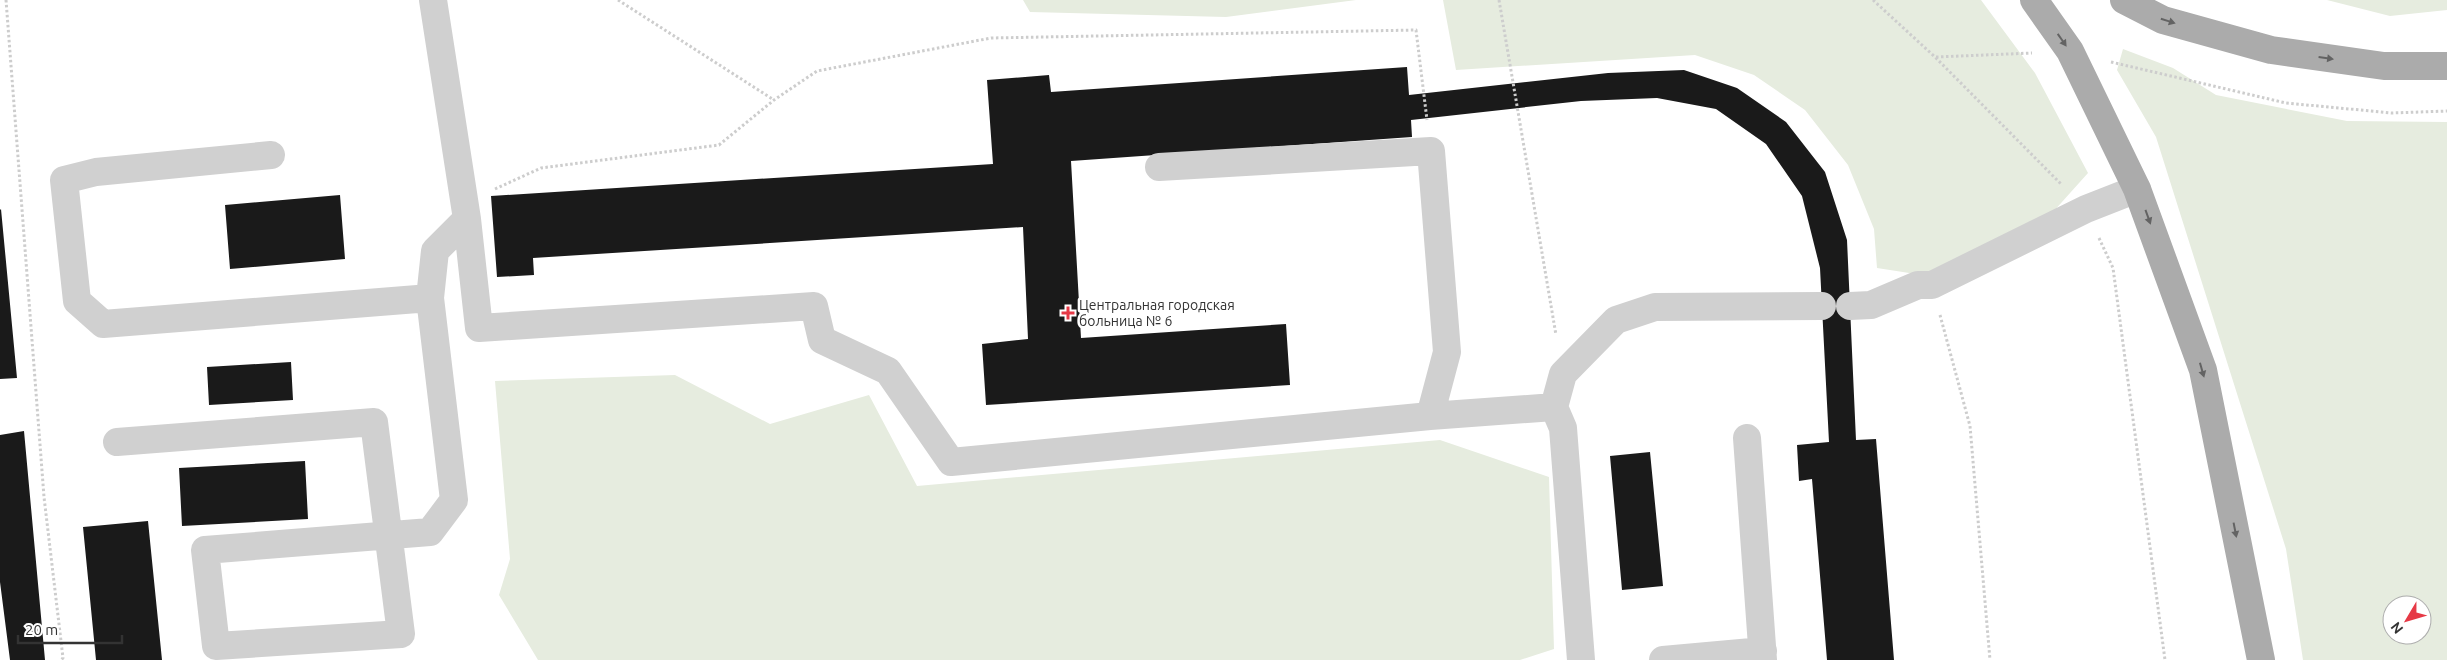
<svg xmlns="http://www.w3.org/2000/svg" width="2447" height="660" font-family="Ubuntu,sans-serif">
<rect width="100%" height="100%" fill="#fff"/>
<path fill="#e6ecdf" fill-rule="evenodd" d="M 1023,0 L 1356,0 L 1226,17 L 1030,12 Z
M 1443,0 L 1981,0 L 2035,73 L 2088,173 L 2044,222 L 1935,277 L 1877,268 L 1874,229 L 1848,165 L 1805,110 L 1754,75 L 1695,55 L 1456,70 Z
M 2327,0 L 2447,0 L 2447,10 L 2390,16 Z
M 2123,49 L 2173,68 L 2216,95 L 2347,121 L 2447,122 L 2447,660 L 2303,660 L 2286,549 L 2156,137 L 2117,70 ZM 2392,605 L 2422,605 L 2422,635 L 2392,635 Z
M 675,375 L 770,424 L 869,395 L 917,486 L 1440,440 L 1549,477 L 1554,649 L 1520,660 L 538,660 L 499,595 L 510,559 L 495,381 Z"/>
<path fill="#1a1a1a" d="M 1407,67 L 1409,95 L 1608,73 L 1684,70 L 1737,88 L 1786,122 L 1825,172 L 1847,240 L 1856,440 L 1876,439 L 1894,660 L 1827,660 L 1812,479 L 1799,481 L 1797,445 L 1829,442 L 1820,268 L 1802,196 L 1766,144 L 1716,109 L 1657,98 L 1581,101 L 1411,120 L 1412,137 L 1071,161 L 1081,338 L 1286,324 L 1290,385 L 986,405 L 982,344 L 1028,339 L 1023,227 L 533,258 L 534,275 L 497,277 L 491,196 L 993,164 L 987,80 L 1049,75 L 1051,92 Z
M 340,195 L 345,259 L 230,269 L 225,205 Z
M 1,209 L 17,378 L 0,379 L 0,210 Z
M 291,362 L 293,400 L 209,405 L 207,367 Z
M 24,431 L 45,660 L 10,660 L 0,582 L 0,435 Z
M 1650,452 L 1663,586 L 1622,590 L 1610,456 Z
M 305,461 L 308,519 L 182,526 L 179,468 Z
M 148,521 L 162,660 L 96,660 L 83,527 Z"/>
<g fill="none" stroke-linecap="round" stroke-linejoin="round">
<path stroke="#cdcdcd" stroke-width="3" stroke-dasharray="2.5 2.5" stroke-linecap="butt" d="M 6,0 L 44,497 L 63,658 L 61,660
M 618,0 L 774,100
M 1499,0 L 1556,335
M 1873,0 L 1935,57 L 2062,185
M 1936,57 L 2032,53
M 2111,62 L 2286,103 L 2392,113 L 2447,111
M 495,189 L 541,168 L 719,145 L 774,100 L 817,71 L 991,38 L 1416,30 L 1427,120
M 2099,238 L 2113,268 L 2165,660
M 1940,315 L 1970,426 L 1990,660"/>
<path stroke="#d0d0d0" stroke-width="28" d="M 433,0 L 467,219 L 479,328 L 814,306 L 822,340 L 888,371 L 951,462 L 1430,416 L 1554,407 L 1563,428 L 1581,660
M 271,155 L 96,172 L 64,180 L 77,301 L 103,324 L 430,298
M 1159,167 L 1431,151 L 1447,352 L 1430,416
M 1850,306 L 1871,305 L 1918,285 L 1932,285 L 2086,209 L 2137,189
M 1554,407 L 1563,374 L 1616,320 L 1655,307 L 1822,306
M 1747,438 L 1763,660
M 117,442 L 374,422 L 401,634 L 216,646 L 205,550 L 430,532 L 454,500 L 430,298 L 435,251 L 467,219
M 1663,660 L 1763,651"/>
<path stroke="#ababab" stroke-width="28" d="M 2034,0 L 2070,51 L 2137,189 L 2203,370 L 2261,660
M 2124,0 L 2163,20 L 2271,50 L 2384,66 L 2447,66"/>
</g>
<defs><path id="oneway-solid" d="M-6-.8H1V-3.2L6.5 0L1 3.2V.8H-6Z" transform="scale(1.25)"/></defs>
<g fill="#636363">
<use href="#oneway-solid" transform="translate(2168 21) rotate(18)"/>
<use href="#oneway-solid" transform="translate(2062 40) rotate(55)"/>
<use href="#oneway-solid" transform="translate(2326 58) rotate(8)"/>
<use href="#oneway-solid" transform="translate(2148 217) rotate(70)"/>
<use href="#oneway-solid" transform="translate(2202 370) rotate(74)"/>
<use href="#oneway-solid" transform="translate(2235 530) rotate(79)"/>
</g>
<path fill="#e63946" stroke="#fff" stroke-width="2" d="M1065.5 305.5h5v5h5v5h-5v5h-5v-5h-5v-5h5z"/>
<g text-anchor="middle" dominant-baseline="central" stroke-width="5" stroke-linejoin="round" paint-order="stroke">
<g font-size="14" fill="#333" stroke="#fff" text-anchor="start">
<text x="1079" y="305">Центральная городская<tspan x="1079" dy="16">больница № 6</tspan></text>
</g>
</g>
<g transform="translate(2407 620) rotate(232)"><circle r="24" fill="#ffffff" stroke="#adadad"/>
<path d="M0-4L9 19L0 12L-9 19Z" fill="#e63946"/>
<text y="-8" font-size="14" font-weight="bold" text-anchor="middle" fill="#333333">N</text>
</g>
<path d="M18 635v8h104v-8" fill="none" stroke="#333333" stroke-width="2.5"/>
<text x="25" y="635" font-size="15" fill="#333333" stroke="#ffffff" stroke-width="4" paint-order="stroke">20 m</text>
</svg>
